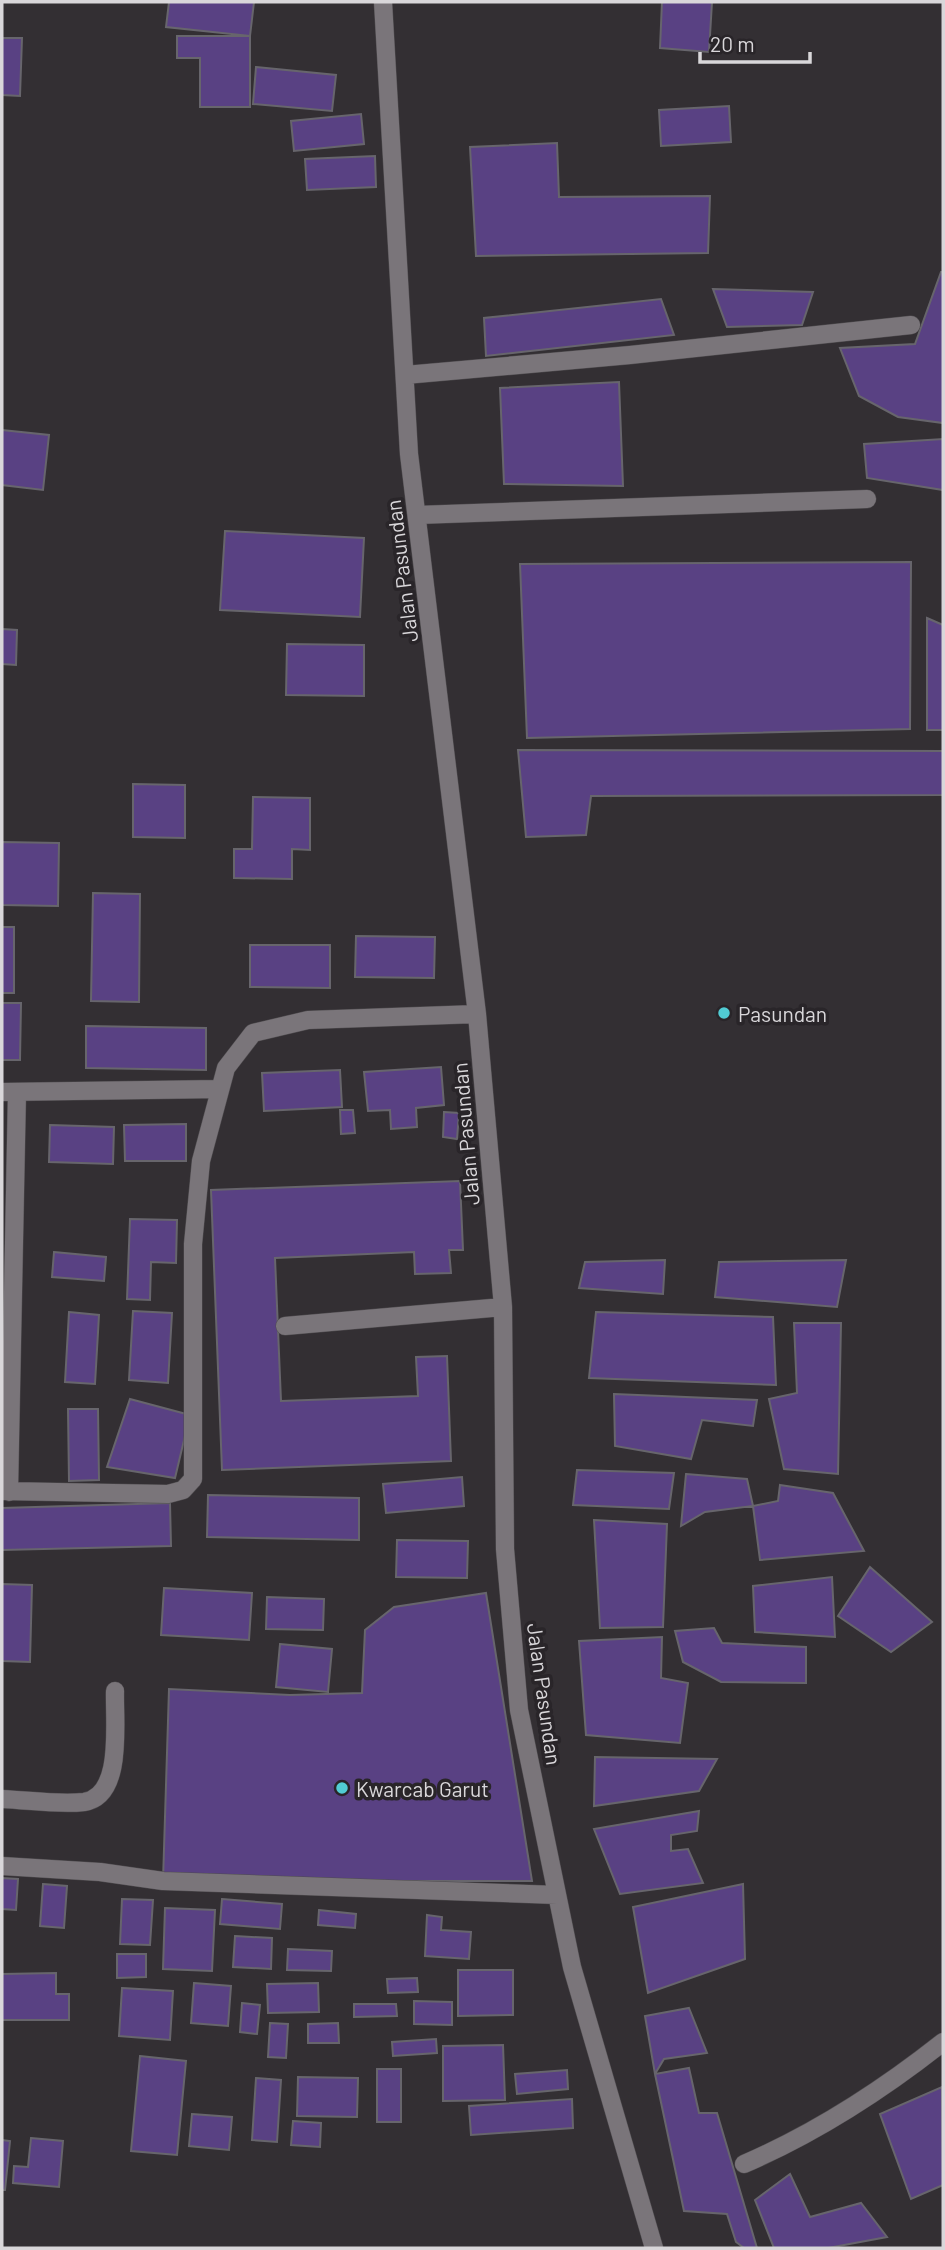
<svg xmlns="http://www.w3.org/2000/svg" width="945" height="2250" font-family="Barlow,sans-serif">
<rect width="100%" height="100%" fill="#332f33"/>
<path fill="#594183" stroke="#67656c" stroke-width="2" d="M 169,2 L 254,2 L 250,36 L 166,27 Z
M 662,2 L 712,2 L 709,52 L 660,48 Z
M 177,36 L 250,36 L 250,107 L 200,107 L 200,58 L 177,58 Z
M 2,38 L 22,38 L 20,96 L 2,95 Z
M 256,67 L 336,75 L 332,111 L 253,104 Z
M 729,106 L 731,142 L 661,146 L 659,110 Z
M 361,114 L 364,144 L 294,151 L 291,121 Z
M 557,143 L 559,197 L 710,196 L 708,253 L 476,256 L 470,147 Z
M 375,156 L 376,187 L 307,190 L 305,159 Z
M 941,272 L 943,272 L 943,423 L 898,417 L 859,396 L 840,348 L 915,344 Z
M 713,289 L 813,292 L 802,325 L 727,327 Z
M 661,299 L 674,335 L 486,356 L 484,318 Z
M 619,382 L 623,486 L 504,484 L 500,388 Z
M 2,430 L 49,435 L 43,490 L 2,485 Z
M 943,439 L 943,490 L 867,478 L 864,444 Z
M 225,531 L 364,538 L 360,617 L 220,610 Z
M 911,562 L 910,729 L 527,738 L 520,564 Z
M 927,618 L 943,625 L 943,730 L 927,730 Z
M 2,629 L 17,630 L 16,665 L 2,664 Z
M 287,644 L 364,645 L 364,696 L 286,695 Z
M 518,750 L 943,751 L 943,795 L 591,796 L 586,835 L 526,837 Z
M 133,784 L 185,785 L 185,838 L 133,837 Z
M 253,797 L 310,798 L 310,850 L 292,849 L 292,879 L 234,878 L 234,849 L 252,849 Z
M 2,842 L 59,843 L 58,906 L 2,905 Z
M 93,893 L 140,894 L 139,1002 L 91,1001 Z
M 2,927 L 14,927 L 14,993 L 2,993 Z
M 356,936 L 435,937 L 434,978 L 355,977 Z
M 250,945 L 330,945 L 330,988 L 250,987 Z
M 2,1003 L 21,1003 L 20,1060 L 2,1060 Z
M 86,1026 L 206,1028 L 206,1070 L 86,1068 Z
M 441,1067 L 444,1105 L 416,1108 L 417,1127 L 391,1129 L 390,1110 L 368,1111 L 364,1072 Z
M 340,1070 L 342,1107 L 264,1111 L 262,1073 Z
M 340,1110 L 353,1110 L 355,1133 L 341,1134 Z
M 444,1112 L 459,1113 L 457,1139 L 443,1137 Z
M 186,1124 L 186,1161 L 125,1161 L 124,1125 Z
M 50,1125 L 114,1127 L 113,1164 L 49,1162 Z
M 460,1181 L 463,1250 L 449,1250 L 451,1273 L 415,1274 L 414,1252 L 275,1258 L 281,1401 L 418,1396 L 416,1357 L 447,1356 L 451,1461 L 222,1470 L 211,1190 Z
M 130,1219 L 177,1220 L 176,1263 L 151,1262 L 150,1300 L 127,1299 Z
M 54,1252 L 106,1257 L 104,1281 L 52,1277 Z
M 665,1260 L 663,1294 L 579,1288 L 585,1262 Z
M 846,1260 L 837,1307 L 715,1297 L 719,1262 Z
M 133,1311 L 172,1313 L 168,1383 L 129,1380 Z
M 69,1312 L 99,1315 L 95,1384 L 65,1382 Z
M 596,1312 L 773,1317 L 776,1385 L 589,1378 Z
M 794,1323 L 841,1323 L 838,1474 L 784,1469 L 769,1399 L 797,1393 Z
M 614,1394 L 757,1400 L 753,1426 L 702,1420 L 691,1459 L 615,1446 Z
M 130,1399 L 190,1415 L 175,1478 L 107,1467 Z
M 68,1409 L 98,1409 L 99,1480 L 69,1481 Z
M 577,1470 L 674,1473 L 669,1509 L 573,1505 Z
M 686,1474 L 747,1479 L 753,1506 L 705,1512 L 681,1526 Z
M 462,1477 L 464,1506 L 386,1513 L 383,1484 Z
M 780,1485 L 833,1493 L 864,1551 L 760,1560 L 753,1506 L 778,1501 Z
M 208,1495 L 359,1498 L 359,1540 L 207,1537 Z
M 170,1503 L 171,1546 L 2,1550 L 2,1508 Z
M 594,1520 L 667,1524 L 663,1627 L 600,1628 Z
M 397,1540 L 468,1541 L 467,1578 L 396,1577 Z
M 870,1567 L 932,1622 L 891,1652 L 838,1616 Z
M 832,1577 L 835,1637 L 755,1632 L 753,1586 Z
M 2,1584 L 32,1585 L 30,1662 L 2,1661 Z
M 164,1588 L 252,1593 L 249,1640 L 161,1635 Z
M 486,1593 L 532,1881 L 163,1881 L 169,1689 L 290,1695 L 362,1693 L 365,1630 L 394,1607 Z
M 267,1597 L 324,1599 L 323,1630 L 266,1629 Z
M 714,1628 L 722,1643 L 806,1647 L 806,1683 L 721,1682 L 683,1662 L 675,1631 Z
M 662,1637 L 661,1678 L 688,1683 L 680,1743 L 586,1735 L 579,1641 Z
M 280,1644 L 332,1649 L 328,1692 L 276,1687 Z
M 595,1757 L 717,1759 L 699,1791 L 594,1806 Z
M 699,1811 L 697,1831 L 671,1835 L 671,1851 L 688,1849 L 703,1883 L 620,1894 L 594,1829 Z
M 2,1878 L 18,1879 L 16,1910 L 2,1909 Z
M 43,1884 L 67,1886 L 64,1928 L 40,1926 Z
M 743,1884 L 745,1959 L 648,1993 L 633,1907 Z
M 122,1899 L 153,1900 L 150,1945 L 120,1944 Z
M 222,1899 L 282,1904 L 280,1929 L 220,1924 Z
M 165,1908 L 215,1910 L 212,1971 L 163,1969 Z
M 319,1910 L 356,1914 L 355,1928 L 318,1925 Z
M 427,1915 L 442,1917 L 441,1930 L 471,1932 L 469,1959 L 425,1956 Z
M 235,1936 L 272,1938 L 271,1969 L 233,1967 Z
M 288,1949 L 332,1951 L 331,1971 L 287,1970 Z
M 117,1954 L 146,1954 L 146,1977 L 117,1978 Z
M 458,1970 L 513,1970 L 513,2015 L 458,2016 Z
M 56,1973 L 56,1994 L 69,1994 L 69,2020 L 2,2020 L 2,1974 Z
M 417,1978 L 418,1992 L 388,1993 L 387,1979 Z
M 194,1983 L 231,1986 L 228,2026 L 191,2023 Z
M 318,1983 L 319,2012 L 268,2013 L 267,1984 Z
M 122,1988 L 173,1991 L 170,2040 L 119,2036 Z
M 414,2001 L 452,2002 L 452,2025 L 414,2024 Z
M 242,2003 L 260,2005 L 257,2034 L 240,2032 Z
M 354,2004 L 396,2004 L 397,2016 L 354,2017 Z
M 689,2008 L 707,2053 L 664,2059 L 655,2074 L 645,2016 Z
M 270,2023 L 288,2024 L 286,2058 L 268,2057 Z
M 338,2023 L 339,2043 L 308,2043 L 308,2024 Z
M 436,2039 L 437,2053 L 393,2056 L 392,2042 Z
M 503,2045 L 505,2100 L 443,2101 L 443,2046 Z
M 140,2056 L 186,2061 L 177,2155 L 131,2151 Z
M 689,2068 L 699,2113 L 717,2113 L 757,2248 L 744,2248 L 736,2242 L 727,2214 L 684,2211 L 655,2074 Z
M 377,2069 L 401,2069 L 401,2122 L 377,2122 Z
M 567,2070 L 568,2089 L 517,2094 L 515,2074 Z
M 298,2077 L 358,2078 L 357,2117 L 297,2116 Z
M 256,2078 L 281,2080 L 277,2142 L 252,2140 Z
M 942,2087 L 943,2185 L 911,2199 L 880,2114 Z
M 572,2099 L 573,2128 L 471,2135 L 469,2106 Z
M 192,2114 L 232,2117 L 229,2150 L 189,2146 Z
M 293,2121 L 321,2123 L 320,2147 L 291,2145 Z
M 31,2138 L 63,2141 L 59,2187 L 13,2183 L 14,2166 L 28,2167 Z
M 2,2140 L 10,2141 L 5,2190 L 2,2190 Z
M 790,2174 L 810,2217 L 861,2203 L 887,2237 L 828,2248 L 774,2248 L 755,2200 Z"/>
<g fill="none" stroke-linecap="round" stroke-linejoin="round">
<g stroke="#504d50" stroke-width="19">
<path id="minor" d="M 383,2 L 409,454 L 477,1014 L 503,1307 L 505,1549 L 519,1710 L 572,1967 L 654,2248
M 405,375 L 630,355 L 911,325
M 417,515 L 867,499
M 2,1092 L 220,1089
M 285,1326 L 503,1307
M 2,1491 L 168,1494 L 183,1490 L 193,1479 L 193,1244 L 201,1161 L 226,1068 L 253,1033 L 308,1020 L 477,1014
M 9,1492 L 17,1092
M 2,1799 C 28,1800 58,1805 84,1802 C 124,1796 114,1722 115,1691
M 2,1866 L 100,1872 L 163,1881 L 557,1895
M 744,2164 C 818,2132 881,2091 943,2042"/>
</g>
<use href="#minor" stroke="#7a757a" stroke-width="18"/>
</g>
<g fill="#51ccd4" stroke="#292529" stroke-width="2.5">
<circle cx="724" cy="1013" r="7"/>
<circle cx="342" cy="1788" r="7"/>
</g>
<g text-anchor="middle" dominant-baseline="central" stroke-width="7" stroke-linejoin="round" paint-order="stroke">
<g font-size="21" fill="#d9d7da" stroke="#292529">
<text transform="translate(401 571) rotate(-97)">Jalan Pasundan</text>
<text transform="translate(465 1134) rotate(-95)">Jalan Pasundan</text>
<text transform="translate(545 1694) rotate(82)">Jalan Pasundan</text>
</g>
<g font-size="21" fill="#d9d7da" stroke="#292529" text-anchor="start">
<text x="738" y="1013">Pasundan</text>
<text x="356" y="1788">Kwarcab Garut</text>
</g>
</g>
<rect width="945" height="2250" fill="none" stroke="#d9d7da" stroke-width="7"/>
<path d="M700 52v10h110v-10" fill="none" stroke="#d9d7da" stroke-width="3.5"/>
<text x="710" y="52" font-size="21" fill="#d9d7da" stroke="#292529" stroke-width="5" paint-order="stroke">20 m</text>
</svg>
